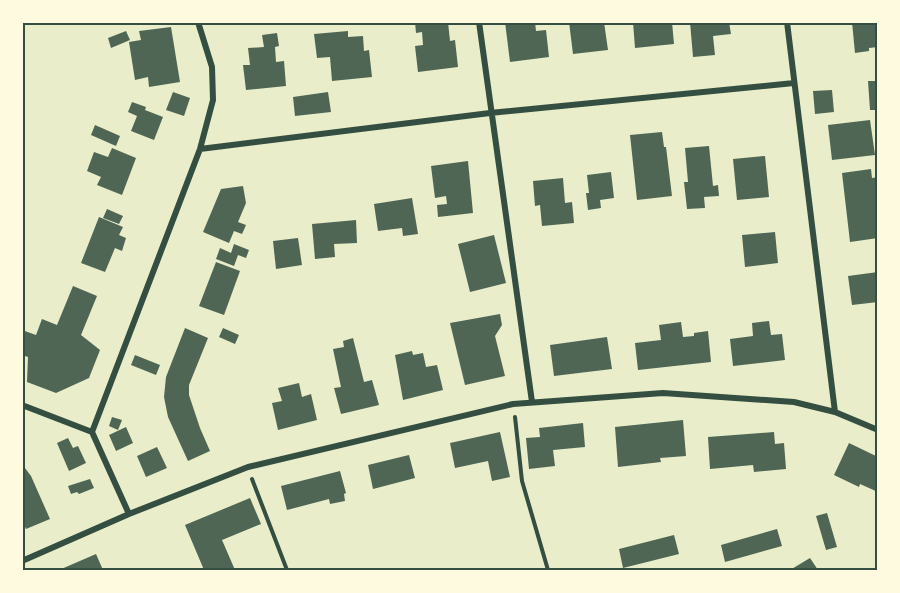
<svg xmlns="http://www.w3.org/2000/svg" width="900" height="593" font-family="Poppins,sans-serif">
<rect width="100%" height="100%" fill="#e9edc9"/>
<path fill="#4f6655" d="M 415,22 L 448,22 L 450,41 L 455,40 L 458,67 L 418,72 L 415,46 L 423,45 L 422,32 L 416,33 Z
M 505,22 L 535,22 L 536,31 L 546,30 L 549,57 L 510,62 Z
M 569,22 L 604,22 L 608,50 L 573,54 Z
M 633,22 L 672,22 L 674,44 L 635,48 Z
M 690,22 L 729,22 L 731,34 L 713,36 L 715,55 L 693,57 Z
M 852,22 L 878,22 L 878,47 L 869,48 L 869,51 L 855,53 Z
M 171,27 L 180,82 L 149,87 L 148,77 L 135,80 L 129,42 L 141,40 L 139,31 Z
M 126,31 L 130,40 L 111,48 L 108,38 Z
M 348,31 L 348,37 L 363,36 L 364,51 L 369,50 L 372,77 L 332,81 L 330,57 L 317,58 L 314,34 Z
M 277,33 L 279,46 L 275,47 L 276,62 L 284,61 L 286,86 L 246,90 L 243,65 L 250,65 L 248,48 L 264,47 L 262,35 Z
M 868,81 L 878,81 L 878,110 L 870,110 Z
M 832,90 L 834,112 L 815,114 L 813,91 Z
M 173,92 L 190,98 L 184,116 L 166,110 Z
M 328,92 L 331,112 L 295,116 L 293,97 Z
M 132,102 L 146,107 L 145,110 L 163,117 L 154,140 L 131,131 L 137,116 L 128,112 Z
M 870,120 L 875,155 L 832,160 L 828,125 Z
M 95,125 L 120,136 L 116,146 L 91,135 Z
M 662,132 L 664,147 L 666,147 L 672,196 L 637,200 L 630,135 Z
M 709,146 L 713,186 L 718,185 L 719,196 L 704,197 L 705,208 L 687,209 L 684,182 L 688,182 L 685,148 Z
M 112,148 L 136,158 L 122,195 L 97,185 L 101,177 L 87,171 L 94,152 L 108,157 Z
M 765,156 L 769,197 L 737,200 L 733,159 Z
M 468,161 L 473,213 L 438,217 L 437,205 L 447,204 L 446,196 L 435,198 L 431,166 Z
M 871,169 L 872,178 L 878,177 L 878,238 L 850,242 L 842,173 Z
M 611,172 L 614,198 L 600,200 L 601,208 L 588,210 L 586,193 L 589,193 L 587,175 Z
M 563,178 L 565,203 L 572,202 L 574,223 L 542,226 L 540,205 L 535,206 L 533,181 Z
M 243,186 L 246,203 L 238,222 L 246,225 L 242,234 L 234,231 L 229,243 L 203,232 L 221,189 Z
M 412,198 L 418,234 L 403,236 L 402,228 L 378,231 L 374,204 Z
M 107,209 L 123,216 L 119,224 L 103,218 Z
M 99,217 L 123,227 L 119,235 L 126,238 L 122,251 L 115,248 L 105,272 L 81,263 Z
M 356,220 L 357,243 L 334,244 L 335,257 L 315,259 L 312,224 Z
M 775,232 L 778,263 L 745,267 L 742,235 Z
M 494,235 L 506,283 L 470,292 L 458,244 Z
M 298,238 L 302,265 L 276,269 L 273,241 Z
M 234,244 L 249,250 L 246,258 L 238,255 L 234,266 L 216,259 L 220,248 L 231,253 Z
M 216,262 L 240,271 L 224,315 L 199,306 Z
M 878,272 L 878,302 L 852,305 L 848,276 Z
M 73,286 L 97,296 L 81,335 L 100,350 L 89,378 L 56,393 L 27,382 L 28,357 L 22,355 L 22,330 L 36,335 L 42,319 L 57,325 Z
M 500,314 L 502,325 L 495,336 L 505,376 L 465,385 L 450,323 Z
M 769,321 L 771,335 L 782,334 L 785,360 L 733,366 L 730,339 L 753,336 L 752,323 Z
M 681,322 L 683,337 L 694,336 L 694,333 L 708,331 L 711,362 L 638,370 L 635,343 L 661,340 L 659,325 Z
M 185,328 L 208,338 L 189,385 L 189,395 L 200,428 L 210,451 L 188,461 L 168,417 L 164,397 L 166,377 Z
M 223,328 L 239,335 L 235,344 L 219,337 Z
M 607,337 L 612,369 L 554,376 L 550,345 Z
M 353,338 L 364,382 L 372,380 L 379,405 L 341,414 L 334,388 L 341,387 L 333,349 L 344,347 L 343,341 Z
M 412,351 L 413,355 L 423,353 L 426,367 L 437,365 L 443,390 L 403,400 L 395,355 Z
M 135,355 L 160,365 L 156,375 L 131,365 Z
M 299,383 L 302,397 L 311,394 L 317,420 L 278,430 L 272,403 L 282,401 L 278,388 Z
M 112,417 L 122,420 L 118,430 L 109,426 Z
M 683,420 L 686,456 L 660,458 L 661,462 L 618,467 L 615,427 Z
M 583,423 L 585,447 L 553,450 L 555,466 L 529,469 L 526,438 L 540,437 L 539,428 Z
M 126,427 L 133,443 L 116,451 L 109,435 Z
M 500,432 L 510,477 L 492,481 L 488,461 L 455,468 L 450,443 Z
M 774,432 L 775,444 L 784,443 L 786,469 L 754,472 L 753,465 L 710,469 L 708,437 Z
M 68,438 L 73,448 L 78,446 L 86,463 L 69,471 L 57,443 Z
M 849,443 L 878,457 L 878,492 L 860,484 L 859,487 L 834,475 Z
M 157,447 L 167,468 L 146,477 L 137,456 Z
M 409,455 L 415,478 L 373,489 L 368,465 Z
M 22,464 L 31,476 L 50,519 L 26,529 L 22,520 Z
M 340,471 L 346,493 L 344,494 L 345,501 L 330,504 L 329,499 L 287,510 L 281,486 Z
M 90,479 L 94,488 L 79,494 L 77,492 L 71,494 L 68,486 Z
M 250,498 L 261,524 L 222,540 L 235,570 L 204,570 L 185,525 Z
M 827,513 L 837,547 L 826,550 L 816,516 Z
M 777,529 L 782,546 L 725,562 L 721,545 Z
M 674,535 L 679,554 L 623,568 L 619,549 Z
M 96,554 L 103,570 L 59,570 Z
M 810,558 L 818,570 L 790,570 Z"/>
<g fill="none" stroke-linecap="round" stroke-linejoin="round">
<path stroke="#344e41" stroke-width="4" d="M 515,417 L 522,481 L 548,570
M 252,479 L 287,570"/>
<path stroke="#344e41" stroke-width="6" d="M 479,22 L 532,402
M 787,22 L 835,412
M 200,149 L 490,113 L 794,83
M 22,405 L 92,432
M 129,514 L 92,432 L 200,149 L 213,100 L 212,67 L 198,22
M 22,561 L 129,514 L 248,467 L 513,404 L 663,393 L 794,402 L 835,412 L 878,430"/>
</g>
<rect width="900" height="593" fill="none" stroke="#fefae0" stroke-width="48"/>
<rect x="24" y="24" width="852" height="545" fill="none" stroke="#344e41" stroke-width="2"/>
</svg>
